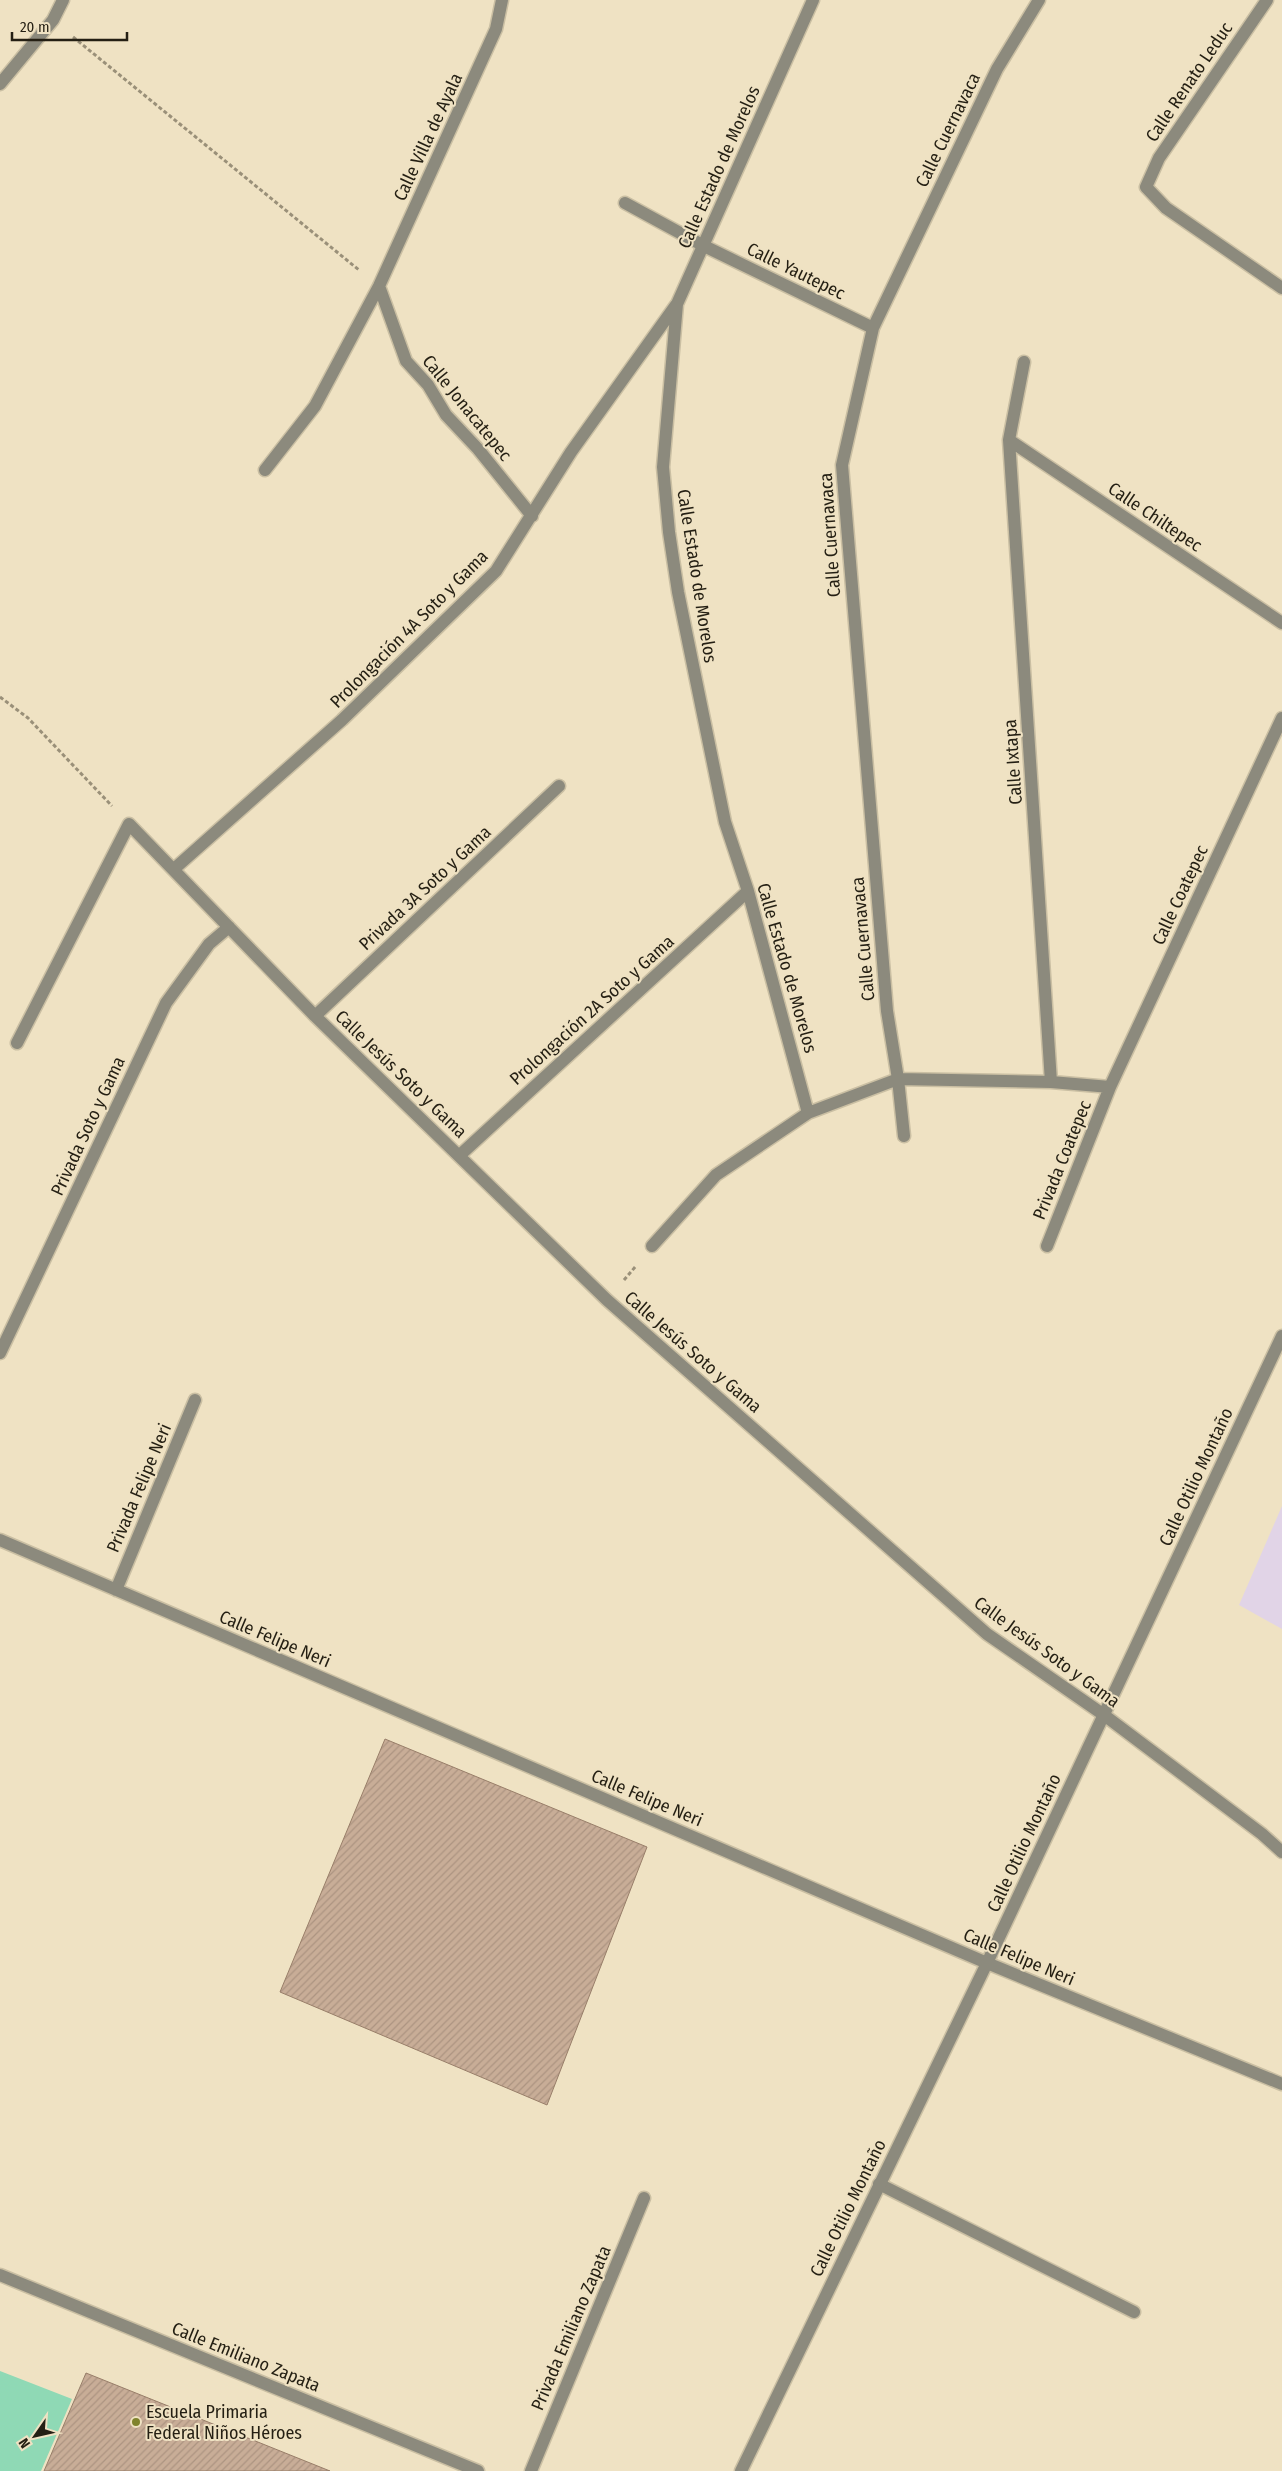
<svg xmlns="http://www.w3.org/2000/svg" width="1282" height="2471" font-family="'Fira Sans Condensed',sans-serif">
<defs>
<pattern id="building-hatch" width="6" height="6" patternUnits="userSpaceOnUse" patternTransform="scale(1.25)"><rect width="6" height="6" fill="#c8ad97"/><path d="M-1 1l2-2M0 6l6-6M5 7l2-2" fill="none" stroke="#ac9481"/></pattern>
</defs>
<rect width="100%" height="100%" fill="#efe2c3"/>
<path fill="#e1d4e7" d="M 1282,1506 L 1282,1629 L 1239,1605 Z"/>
<path fill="#8fd9b5" d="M 0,2371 L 72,2399 L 41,2471 L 0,2471 Z"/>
<path fill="url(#building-hatch)" stroke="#987e69" d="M 385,1739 L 647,1847 L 547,2105 L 280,1992 Z
M 86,2373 L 330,2471 L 44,2471 Z"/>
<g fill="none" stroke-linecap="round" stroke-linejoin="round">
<g stroke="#cabfa3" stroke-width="15">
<path id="lane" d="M 879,2184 L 1134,2312"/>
</g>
<g stroke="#cabfa3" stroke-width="15">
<path id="street" d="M 1267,0 L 1159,158 L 1146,187 L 1166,208 L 1282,288
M 0,84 L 53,20 L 63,0
M 625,203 L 704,246 L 873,328
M 379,286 L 406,361 L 428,385 L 446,415 L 478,449 L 532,516
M 1024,362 L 1009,440 L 1051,1082
M 1009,440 L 1282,623
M 265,470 L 315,406 L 379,286 L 496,29 L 502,0
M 174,869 L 342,720 L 496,571 L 571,452 L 676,305
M 315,1016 L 559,786
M 17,1043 L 129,824 L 315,1016 L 607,1300 L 987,1634 L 1104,1715 L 1262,1834 L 1282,1852
M 808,1113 L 748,891 L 725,822 L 678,592 L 669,532 L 663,467 L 677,304 L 813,0
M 904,1136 L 898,1079 L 887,1011 L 842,465 L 873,328 L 997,69 L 1039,0
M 460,1155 L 748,891
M 652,1246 L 716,1175 L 808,1113 L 898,1079 L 1051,1082 L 1110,1087
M 1047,1246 L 1110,1087 L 1282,718
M 0,1353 L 166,1003 L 209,944 L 229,927
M 0,1540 L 987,1963 L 1282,2084
M 116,1590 L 195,1400
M 0,2275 L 478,2471
M 531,2471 L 644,2198
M 741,2471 L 987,1963 L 1282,1336"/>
</g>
<path stroke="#9a9079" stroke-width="3" stroke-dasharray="4 2.5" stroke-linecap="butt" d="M 73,37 L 359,270
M 0,697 L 28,718 L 112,806
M 624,1280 L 636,1266"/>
<use href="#lane" stroke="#8c8a7d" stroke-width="12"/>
<use href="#street" stroke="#8c8a7d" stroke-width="12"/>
</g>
<circle fill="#7f832d" stroke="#efe2c3" stroke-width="2" cx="136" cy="2422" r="5"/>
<g text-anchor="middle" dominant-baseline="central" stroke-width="4" stroke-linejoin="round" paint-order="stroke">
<g font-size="18" fill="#241f13" stroke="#efe2c3">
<text transform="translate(1189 82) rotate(-56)">Calle Renato Leduc</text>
<text transform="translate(948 130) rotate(-64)">Calle Cuernavaca</text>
<text transform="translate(428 137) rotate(-65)">Calle Villa de Ayala</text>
<text transform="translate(719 167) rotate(-66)">Calle Estado de Morelos</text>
<text transform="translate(796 271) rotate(26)">Calle Yautepec</text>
<text transform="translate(467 408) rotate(51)">Calle Jonacatepec</text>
<text transform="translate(1155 517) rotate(34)">Calle Chiltepec</text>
<text transform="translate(830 535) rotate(-94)">Calle Cuernavaca</text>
<text transform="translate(697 576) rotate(81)">Calle Estado de Morelos</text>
<text transform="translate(409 629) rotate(-45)">Prolongación 4A Soto y Gama</text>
<text transform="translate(1013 762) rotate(-94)">Calle Ixtapa</text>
<text transform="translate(425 888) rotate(-43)">Privada 3A Soto y Gama</text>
<text transform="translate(1180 895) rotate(-65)">Calle Coatepec</text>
<text transform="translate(863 939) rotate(-95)">Calle Cuernavaca</text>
<text transform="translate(787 968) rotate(74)">Calle Estado de Morelos</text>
<text transform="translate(592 1010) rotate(-42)">Prolongación 2A Soto y Gama</text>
<text transform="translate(401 1074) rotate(44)">Calle Jesús Soto y Gama</text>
<text transform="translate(88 1126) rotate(-65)">Privada Soto y Gama</text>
<text transform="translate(1062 1160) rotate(-68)">Privada Coatepec</text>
<text transform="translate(693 1352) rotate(41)">Calle Jesús Soto y Gama</text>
<text transform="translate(1196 1477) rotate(-65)">Calle Otilio Montaño</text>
<text transform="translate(139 1488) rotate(-67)">Privada Felipe Neri</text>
<text transform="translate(275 1639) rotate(23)">Calle Felipe Neri</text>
<text transform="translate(1047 1652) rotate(36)">Calle Jesús Soto y Gama</text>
<text transform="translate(647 1798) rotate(23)">Calle Felipe Neri</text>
<text transform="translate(1024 1843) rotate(-65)">Calle Otilio Montaño</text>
<text transform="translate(1019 1957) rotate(23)">Calle Felipe Neri</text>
<text transform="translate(848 2208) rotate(-64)">Calle Otilio Montaño</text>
<text transform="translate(571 2328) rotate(-67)">Privada Emiliano Zapata</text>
<text transform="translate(246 2357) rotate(22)">Calle Emiliano Zapata</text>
</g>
<g font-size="18" fill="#241f13" stroke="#efe2c3" text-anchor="start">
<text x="146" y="2412">Escuela Primaria<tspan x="146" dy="21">Federal Niños Héroes</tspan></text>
</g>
</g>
<g transform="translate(35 2436) rotate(236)" stroke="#efe2c3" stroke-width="4" paint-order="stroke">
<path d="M0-4L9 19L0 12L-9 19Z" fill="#241f13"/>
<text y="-8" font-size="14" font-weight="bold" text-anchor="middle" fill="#241f13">N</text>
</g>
<path d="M12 32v8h115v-8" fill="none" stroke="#241f13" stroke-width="2.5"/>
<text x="20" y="32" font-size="15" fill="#241f13" stroke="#efe2c3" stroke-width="4" paint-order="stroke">20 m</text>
</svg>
